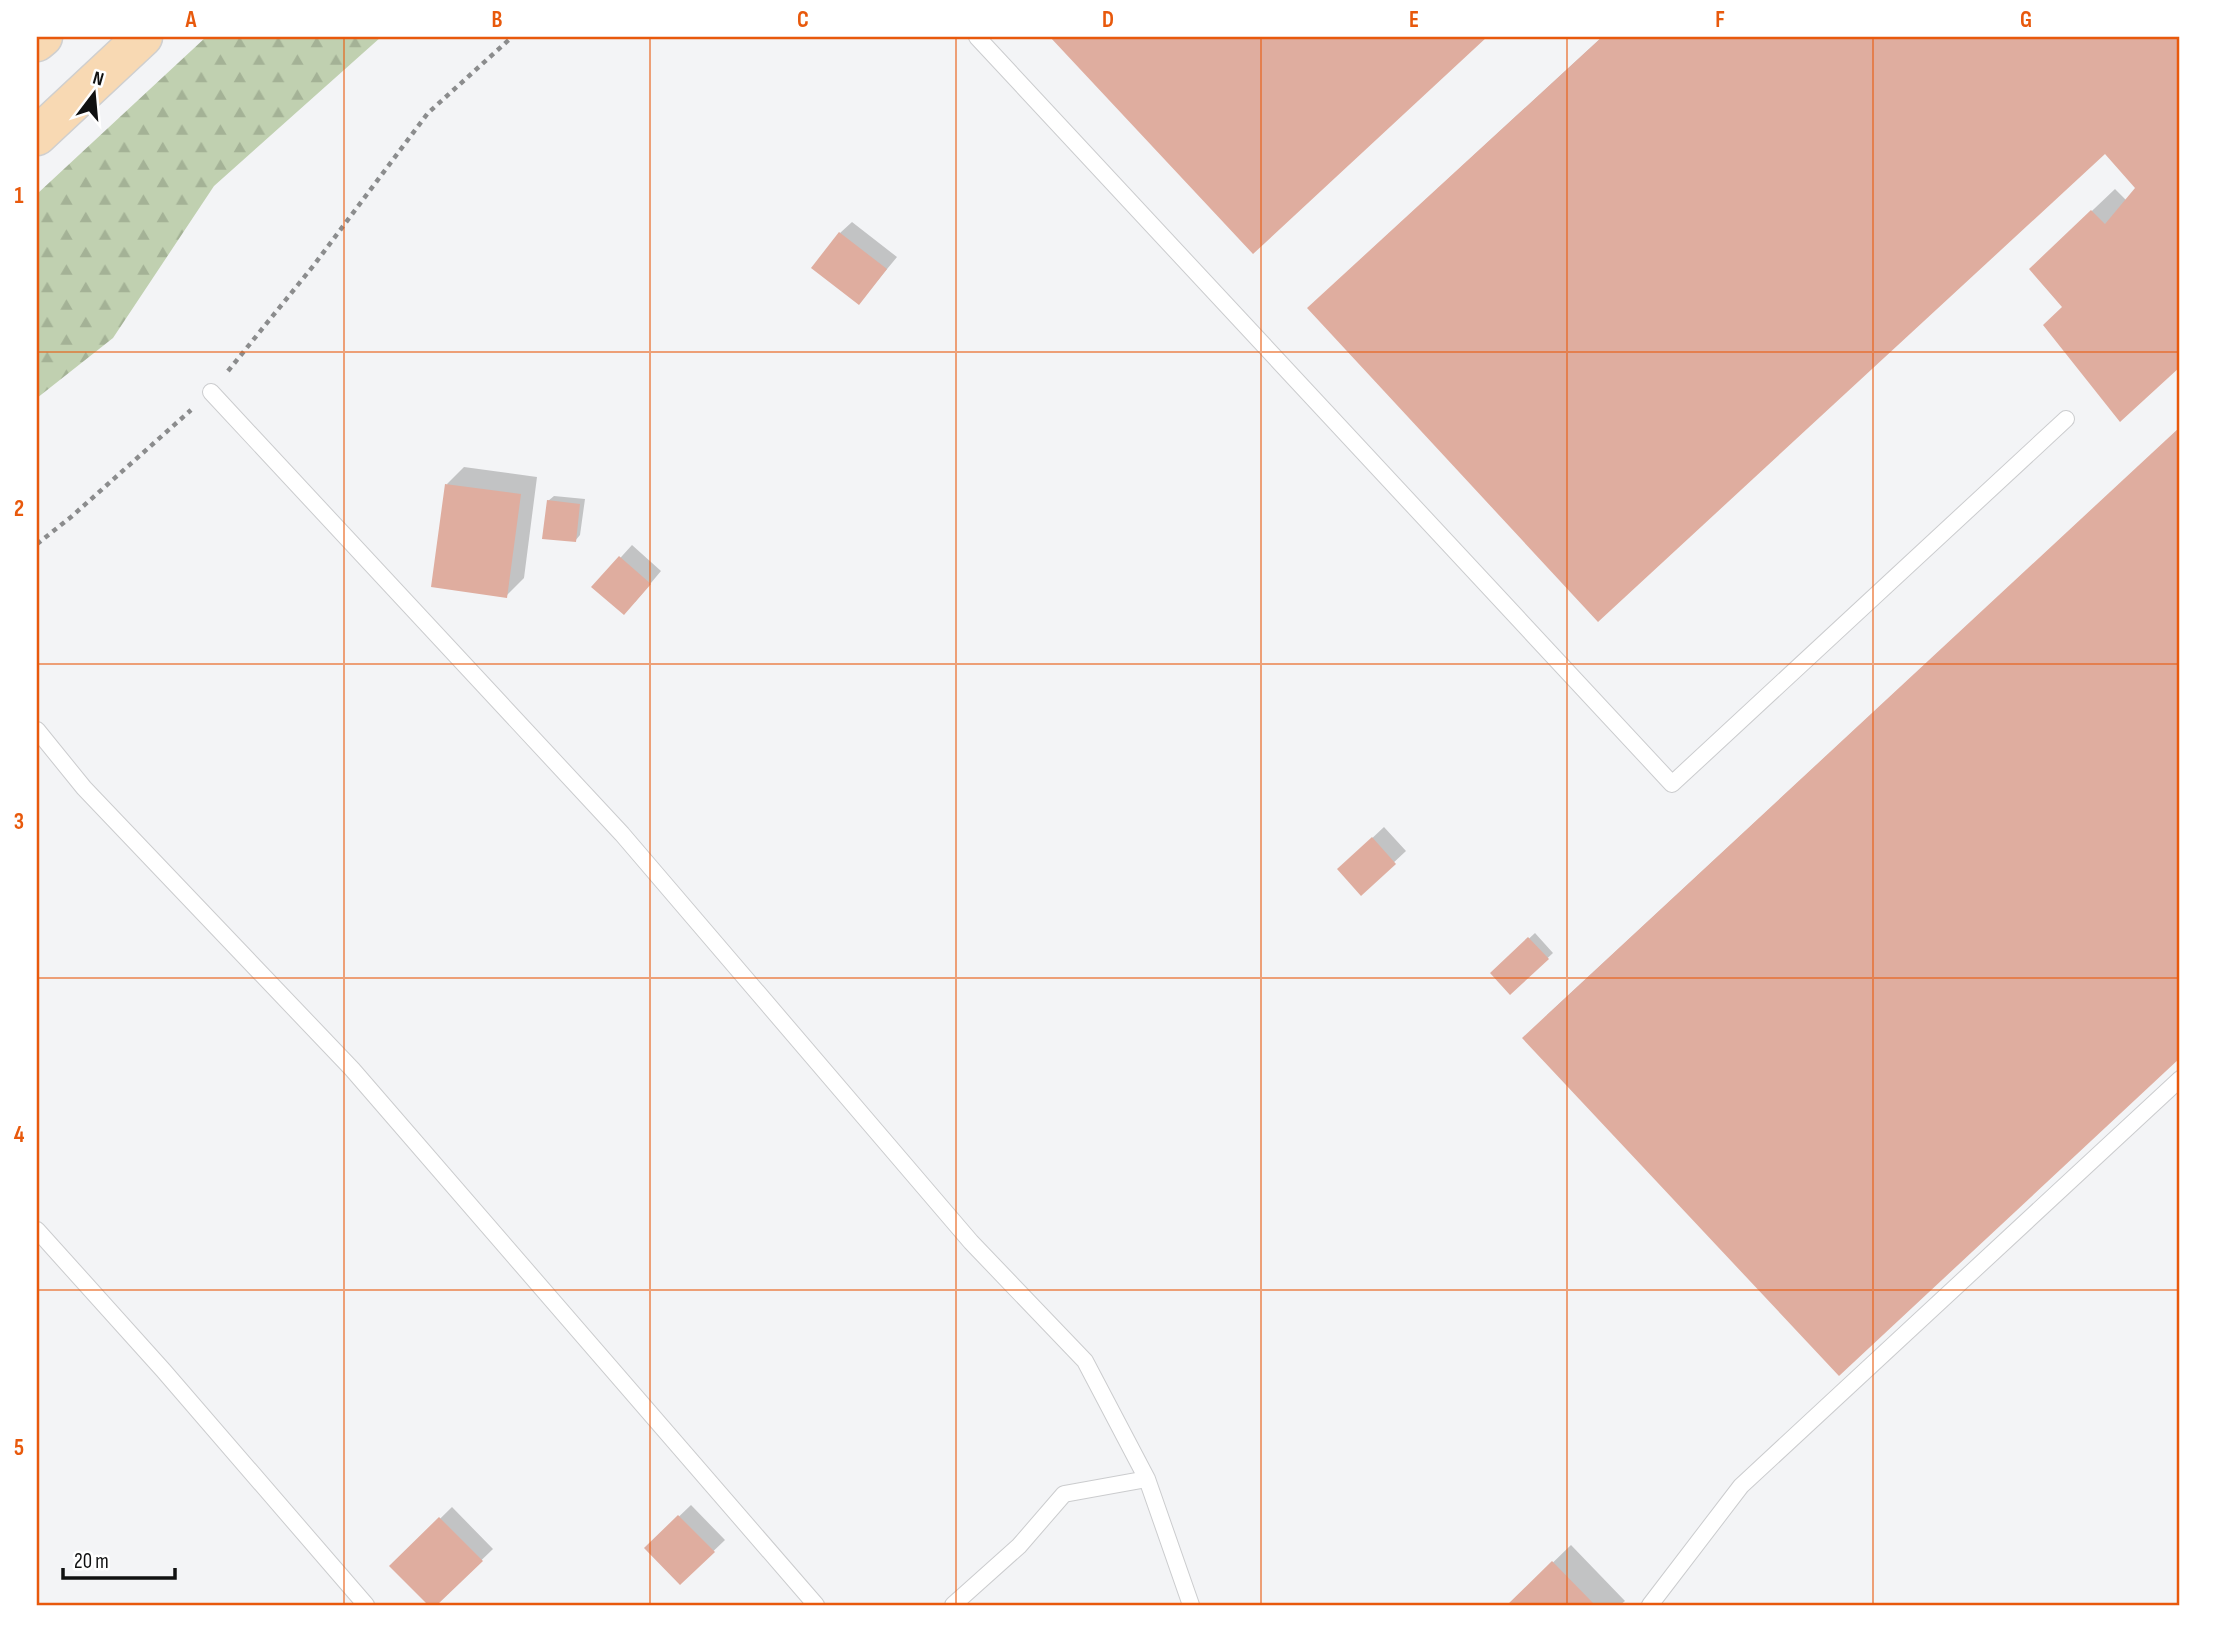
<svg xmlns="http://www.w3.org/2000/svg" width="2217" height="1642" font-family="'Sofia Sans Condensed',sans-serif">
<defs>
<pattern id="forest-firs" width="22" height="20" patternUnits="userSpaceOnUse" patternTransform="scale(1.75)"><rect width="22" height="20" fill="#c0d0b0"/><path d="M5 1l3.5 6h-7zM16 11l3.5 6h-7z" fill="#a4b296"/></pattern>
</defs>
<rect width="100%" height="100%" fill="#f3f4f6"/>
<path fill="url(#forest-firs)" d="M 206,37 L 381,37 L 214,186 L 113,338 L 37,398 L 37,194 Z"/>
<path fill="#0003" d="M 1053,37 L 1484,37 L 1254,251 Z
M 1602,37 L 2180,37 L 2180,364 L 2120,420 L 2064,306 L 2054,247 L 2115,189 L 2127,201 L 2137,189 L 2105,152 L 1332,286 Z
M 852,222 L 897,257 L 859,303 L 840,233 Z
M 2180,428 L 2180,1056 L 1839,1373 L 1547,1015 Z
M 464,467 L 537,477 L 524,578 L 506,596 L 447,484 Z
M 554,496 L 585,499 L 580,535 L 575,541 L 548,501 Z
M 632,545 L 661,571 L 635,602 L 594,587 Z
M 1384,827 L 1406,851 L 1361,893 L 1351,858 Z
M 1535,933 L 1553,953 L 1510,993 L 1492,973 Z
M 691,1505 L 725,1540 L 680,1583 L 646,1548 Z
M 452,1507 L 493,1549 L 435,1605 L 430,1605 L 392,1566 Z
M 1571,1545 L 1625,1601 L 1620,1605 L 1509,1605 Z"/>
<path fill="#dfad9f" d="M 1050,37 L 1487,37 L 1253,254 Z
M 1602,37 L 2180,37 L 2180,367 L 2120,422 L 2043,325 L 2062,307 L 2029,269 L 2091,210 L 2105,224 L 2135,188 L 2105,154 L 1598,622 L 1307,308 Z
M 839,232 L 887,269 L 859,305 L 811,268 Z
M 2180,427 L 2180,1058 L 1839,1376 L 1522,1038 Z
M 445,484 L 521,494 L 507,598 L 431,587 Z
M 547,500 L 580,504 L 576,542 L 542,539 Z
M 619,556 L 651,584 L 624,615 L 591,587 Z
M 1372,837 L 1396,864 L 1361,896 L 1337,869 Z
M 1528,937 L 1549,959 L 1510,995 L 1490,973 Z
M 678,1515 L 715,1552 L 680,1585 L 644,1548 Z
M 439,1517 L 483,1561 L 437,1605 L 428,1605 L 389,1566 Z
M 1552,1561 L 1595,1605 L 1507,1605 Z"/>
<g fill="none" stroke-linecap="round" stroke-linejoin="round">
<g stroke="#cbccce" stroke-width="18">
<path id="service" d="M 977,37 L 1672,784 L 2066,419
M 211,392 L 622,834 L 971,1242 L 1085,1361 L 1147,1479 L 1191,1605
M 37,730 L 84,788 L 352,1069 L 816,1605
M 37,1230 L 163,1370 L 366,1605
M 953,1605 L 1019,1546 L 1064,1494 L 1147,1479
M 1650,1605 L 1741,1486 L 2180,1079"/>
</g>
<g stroke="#cfcfcf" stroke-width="41">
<path id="primary" d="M 37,42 L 43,37
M 37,136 L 143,37"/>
</g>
<path stroke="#8b8c8d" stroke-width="4.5" stroke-dasharray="5 5" stroke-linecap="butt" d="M 228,371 L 314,265 L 428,113 L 512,37
M 37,544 L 71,517 L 191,410"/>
<use href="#service" stroke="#fff" stroke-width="16"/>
<use href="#primary" stroke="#f8d9b3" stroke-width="38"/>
</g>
<path fill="none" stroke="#e8590c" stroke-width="2" stroke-opacity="0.55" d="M 344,37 L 344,1605M 650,37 L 650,1605M 956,37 L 956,1605M 1261,37 L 1261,1605M 1567,37 L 1567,1605M 1873,37 L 1873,1605M 37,352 L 2180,352M 37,664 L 2180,664M 37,978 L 2180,978M 37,1290 L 2180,1290"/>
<rect width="2217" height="1642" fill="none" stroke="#ffffff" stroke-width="77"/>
<g transform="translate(94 94) rotate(16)" stroke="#ffffff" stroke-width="5" paint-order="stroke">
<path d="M0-5L12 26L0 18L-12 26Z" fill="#101111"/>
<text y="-10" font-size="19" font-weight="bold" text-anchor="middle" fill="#101111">N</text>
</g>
<path d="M63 1568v10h112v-10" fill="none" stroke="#101111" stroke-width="3.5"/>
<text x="74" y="1568" font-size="21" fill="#101111" stroke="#ffffff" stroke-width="5" paint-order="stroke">20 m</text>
<rect x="38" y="38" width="2140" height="1566" fill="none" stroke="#e8590c" stroke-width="2.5"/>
<g font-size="23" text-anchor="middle" font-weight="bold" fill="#e8590c">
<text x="191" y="27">A</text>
<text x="497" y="27">B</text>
<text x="803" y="27">C</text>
<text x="1108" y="27">D</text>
<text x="1414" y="27">E</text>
<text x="1720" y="27">F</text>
<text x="2026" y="27">G</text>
<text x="19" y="203">1</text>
<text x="19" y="516">2</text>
<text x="19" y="829">3</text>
<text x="19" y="1142">4</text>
<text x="19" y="1455">5</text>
</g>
</svg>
